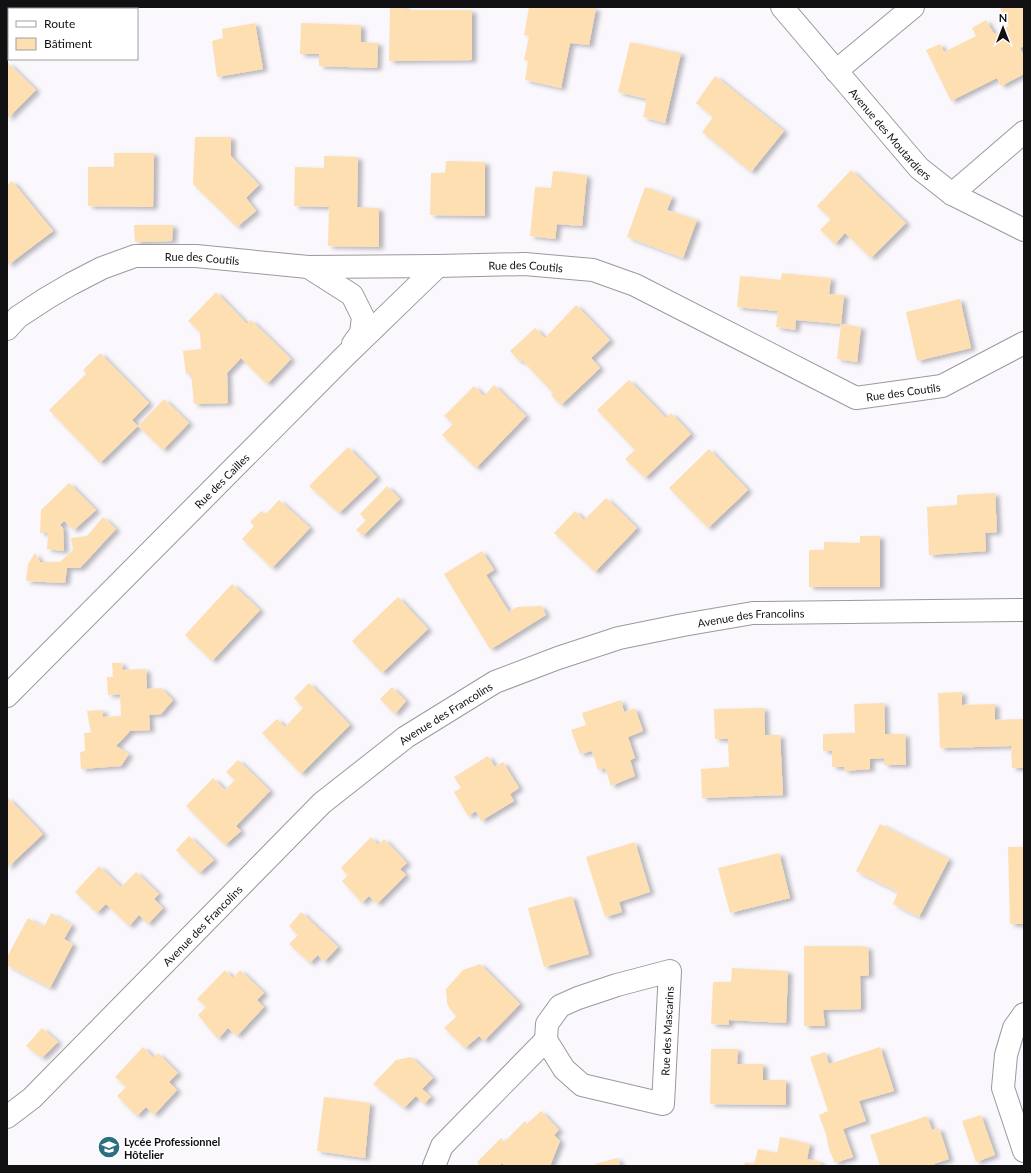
<svg xmlns="http://www.w3.org/2000/svg" width="1031" height="1173" font-family="Lato,sans-serif">
<defs>
<filter id="shadow"><feDropShadow dx="4.5" dy="2.5" stdDeviation="2" flood-color="#0004"/></filter>
</defs>
<rect width="100%" height="100%" fill="#faf7fd"/>
<path fill="#fedfb2" filter="url(#shadow)" d="M 390,7 L 405,7 L 405,10 L 472,10 L 472,60 L 389,61 Z
M 529,7 L 596,8 L 589,45 L 570,43 L 561,88 L 525,80 L 528,61 L 524,60 L 529,36 L 524,35 Z
M 1000,7 L 1024,7 L 1024,46 L 1020,48 L 1024,56 L 1024,74 L 1001,86 L 997,78 L 951,101 L 926,50 L 940,44 L 944,52 L 976,36 L 972,28 L 986,20 L 994,34 L 1009,26 Z
M 255,23 L 263,69 L 217,77 L 212,41 L 223,38 L 222,29 Z
M 301,23 L 361,25 L 361,42 L 378,43 L 377,68 L 319,66 L 319,54 L 300,54 Z
M 630,42 L 681,53 L 665,123 L 643,117 L 647,99 L 618,92 Z
M 7,62 L 36,90 L 7,119 Z
M 715,76 L 784,131 L 751,172 L 702,132 L 713,117 L 696,103 Z
M 195,137 L 231,137 L 231,156 L 259,185 L 246,198 L 256,211 L 237,227 L 193,184 Z
M 114,153 L 154,153 L 153,207 L 88,206 L 88,167 L 114,167 Z
M 324,156 L 358,157 L 357,207 L 379,208 L 379,247 L 328,246 L 329,207 L 294,206 L 295,167 L 324,168 Z
M 446,161 L 485,162 L 485,216 L 430,215 L 431,173 L 445,173 Z
M 851,170 L 906,223 L 871,258 L 845,233 L 835,244 L 820,230 L 831,219 L 817,206 Z
M 553,171 L 587,175 L 582,226 L 557,224 L 555,239 L 530,236 L 535,187 L 551,188 Z
M 12,181 L 53,231 L 8,265 L 7,264 L 7,185 Z
M 645,187 L 672,197 L 667,210 L 697,220 L 683,258 L 627,237 Z
M 134,225 L 173,225 L 172,241 L 135,242 Z
M 782,273 L 831,278 L 829,294 L 844,295 L 841,324 L 796,320 L 795,330 L 776,327 L 778,311 L 737,307 L 740,276 L 781,280 Z
M 216,292 L 247,324 L 251,320 L 291,359 L 267,384 L 241,358 L 227,373 L 228,403 L 194,404 L 191,374 L 186,374 L 183,351 L 201,349 L 200,332 L 188,321 Z
M 960,299 L 971,348 L 917,361 L 906,312 Z
M 576,305 L 610,340 L 591,358 L 600,368 L 561,405 L 551,395 L 553,393 L 522,360 L 520,362 L 510,351 L 535,328 L 545,338 Z
M 841,324 L 861,327 L 857,362 L 837,359 Z
M 100,353 L 149,403 L 132,420 L 138,426 L 100,463 L 49,410 L 86,374 L 83,370 Z
M 629,380 L 666,418 L 671,413 L 691,434 L 645,478 L 625,459 L 635,450 L 597,410 Z
M 494,385 L 526,416 L 476,468 L 442,435 L 453,424 L 444,416 L 474,386 L 484,396 Z
M 164,399 L 189,423 L 163,450 L 138,426 Z
M 348,447 L 377,477 L 339,513 L 309,486 Z
M 709,449 L 748,490 L 708,528 L 669,488 Z
M 69,483 L 96,510 L 74,530 L 64,521 L 60,525 L 63,528 L 64,551 L 47,549 L 48,533 L 40,533 L 41,510 Z
M 387,486 L 400,499 L 363,536 L 356,530 L 366,520 L 360,514 Z
M 995,493 L 997,532 L 985,533 L 986,551 L 929,555 L 927,507 L 957,505 L 957,495 Z
M 606,498 L 637,528 L 595,572 L 554,533 L 575,511 L 584,520 Z
M 279,500 L 310,528 L 272,568 L 242,539 L 254,526 L 250,522 L 261,511 L 266,514 Z
M 103,517 L 116,529 L 80,568 L 67,568 L 65,583 L 26,581 L 28,564 L 35,553 L 40,562 L 60,562 L 73,550 L 71,538 L 87,536 Z
M 860,536 L 880,536 L 880,587 L 809,587 L 809,550 L 824,550 L 824,542 L 860,543 Z
M 482,551 L 494,570 L 486,575 L 509,612 L 517,607 L 541,606 L 546,615 L 496,646 L 490,649 L 444,574 Z
M 232,584 L 260,610 L 212,661 L 185,635 Z
M 398,597 L 428,629 L 382,673 L 352,641 Z
M 112,663 L 122,663 L 123,670 L 146,669 L 147,689 L 161,688 L 173,700 L 161,714 L 149,715 L 150,730 L 130,731 L 116,746 L 129,754 L 121,766 L 81,769 L 80,752 L 85,751 L 84,733 L 91,733 L 87,711 L 103,710 L 103,717 L 121,716 L 120,694 L 108,695 L 107,677 L 113,677 Z
M 309,683 L 350,725 L 301,774 L 262,733 L 277,719 L 285,727 L 303,708 L 294,698 Z
M 392,687 L 406,701 L 395,714 L 380,699 Z
M 962,692 L 962,705 L 995,704 L 995,720 L 1024,719 L 1024,768 L 1012,768 L 1011,746 L 940,748 L 938,693 Z
M 621,700 L 624,712 L 635,708 L 643,731 L 628,737 L 635,758 L 630,760 L 635,776 L 611,786 L 605,768 L 598,770 L 592,751 L 580,754 L 571,730 L 586,725 L 582,713 Z
M 884,703 L 885,734 L 905,734 L 906,765 L 884,765 L 884,758 L 870,759 L 870,769 L 844,771 L 844,767 L 832,767 L 832,751 L 823,751 L 823,734 L 855,733 L 854,704 Z
M 764,708 L 765,735 L 780,735 L 783,795 L 702,798 L 701,769 L 729,767 L 728,739 L 715,739 L 714,709 Z
M 488,756 L 495,767 L 503,762 L 519,788 L 510,794 L 514,801 L 481,821 L 476,811 L 468,816 L 454,792 L 461,788 L 454,777 Z
M 238,760 L 270,791 L 236,826 L 241,831 L 225,845 L 186,806 L 213,778 L 225,790 L 235,780 L 226,772 Z
M 7,798 L 8,798 L 43,834 L 7,868 Z
M 880,824 L 949,859 L 919,917 L 893,904 L 898,892 L 856,871 Z
M 189,836 L 214,860 L 199,873 L 176,850 Z
M 371,837 L 378,845 L 384,839 L 407,863 L 400,869 L 406,875 L 377,904 L 369,896 L 362,903 L 342,881 L 348,875 L 341,868 Z
M 635,842 L 650,892 L 619,902 L 622,912 L 605,917 L 586,857 Z
M 1008,847 L 1024,847 L 1024,924 L 1010,924 Z
M 779,853 L 790,898 L 730,913 L 718,868 Z
M 99,866 L 121,887 L 136,872 L 159,894 L 154,899 L 163,908 L 148,924 L 139,915 L 129,926 L 106,904 L 97,913 L 75,892 Z
M 572,896 L 589,954 L 544,967 L 528,908 Z
M 301,912 L 338,947 L 324,962 L 318,955 L 310,963 L 289,944 L 298,935 L 289,926 Z
M 51,913 L 72,925 L 64,939 L 73,944 L 50,988 L 7,965 L 7,957 L 28,918 L 44,927 Z
M 804,946 L 858,946 L 868,947 L 869,975 L 860,976 L 861,1009 L 823,1010 L 825,1026 L 804,1026 Z
M 480,964 L 520,1004 L 484,1041 L 479,1036 L 465,1048 L 444,1028 L 457,1016 L 450,1009 L 447,1003 L 446,989 L 463,970 Z
M 732,968 L 788,971 L 786,1023 L 729,1020 L 729,1025 L 711,1024 L 713,982 L 731,982 Z
M 225,970 L 233,978 L 240,970 L 264,993 L 257,1000 L 264,1007 L 237,1036 L 228,1028 L 218,1039 L 198,1015 L 206,1007 L 197,999 Z
M 42,1028 L 58,1042 L 42,1058 L 26,1046 Z
M 143,1047 L 154,1058 L 158,1053 L 178,1073 L 169,1082 L 177,1090 L 154,1115 L 146,1107 L 137,1116 L 117,1096 L 126,1087 L 115,1077 Z
M 880,1047 L 894,1091 L 859,1101 L 866,1121 L 843,1129 L 853,1157 L 835,1163 L 829,1149 L 826,1134 L 819,1115 L 828,1111 L 810,1057 L 825,1052 L 829,1064 Z
M 711,1049 L 738,1049 L 737,1064 L 763,1064 L 763,1080 L 786,1080 L 786,1105 L 710,1104 Z
M 411,1057 L 433,1078 L 422,1089 L 431,1097 L 424,1104 L 416,1096 L 404,1108 L 373,1084 L 396,1060 Z
M 324,1097 L 370,1103 L 365,1158 L 317,1151 Z
M 541,1111 L 559,1130 L 554,1135 L 560,1141 L 550,1166 L 505,1166 L 502,1163 L 499,1166 L 480,1166 L 477,1162 L 501,1138 L 504,1142 L 525,1121 L 527,1124 Z
M 981,1115 L 995,1155 L 976,1162 L 962,1121 Z
M 927,1116 L 932,1130 L 939,1128 L 949,1159 L 934,1164 L 935,1166 L 880,1166 L 870,1135 Z
M 780,1137 L 810,1144 L 807,1159 L 821,1162 L 820,1166 L 744,1166 L 745,1162 L 754,1164 L 758,1149 L 777,1153 Z
M 618,1158 L 620,1166 L 596,1166 L 595,1164 Z"/>
<g fill="none" stroke-linecap="round" stroke-linejoin="round">
<g stroke="#9b999e" stroke-width="24">
<g id="street">
<path d="M 836,71 L 913,7"/>
<path d="M 952,194 L 1024,132"/>
<path d="M 308,267 L 352,295 L 363,317 L 361,333 L 353,344"/>
<path id="s1" d="M 7,329 L 18,317 L 47,298 L 71,284 L 102,268 L 135,256 L 196,256 L 308,267 L 438,266 L 525,264 L 593,270 L 635,285 L 856,398 L 942,386 L 1024,343"/>
<path id="s2" d="M 7,696 L 344,357 L 438,266"/>
<path d="M 670,971 L 663,1104 L 582,1085 L 564,1069 L 546,1040 L 547,1024 L 560,1006 L 578,998 L 617,985 Z"/>
<path d="M 1024,1014 L 1014,1028 L 1006,1055 L 1003,1088 L 1024,1151"/>
<path id="s3" d="M 7,1117 L 32,1098 L 322,803 L 406,737 L 495,682 L 558,658 L 619,638 L 683,625 L 753,613 L 1024,610"/>
<path d="M 434,1166 L 442,1146 L 546,1040"/>
</g>
</g>
<g stroke="#9b999e" stroke-width="24">
<g id="secondary">
<path id="s4" d="M 782,7 L 919,168 L 952,194 L 1024,230"/>
</g>
</g>
<use href="#street" stroke="#fff" stroke-width="22"/>
<use href="#secondary" stroke="#fff" stroke-width="22"/>
</g>
<defs>
<g id="school-disc" transform="scale(1.15)"><circle r="9.5" fill="#2b6f80" stroke="#fff"/><path d="M0-5L7-2L0 1L-7-2ZM-4 1L0 2.5L4 1V4Q0 6-4 4Z" fill="#fff"/></g>
</defs>
<g fill-rule="evenodd">
<use href="#school-disc" x="109" y="1147"/>
</g>
<g text-anchor="middle" dominant-baseline="central" stroke-width="3" stroke-linejoin="round" paint-order="stroke">
<g font-size="11" fill="#111012" stroke="#fff">
<text stroke="none"><textPath href="#s4" startOffset="167">Avenue des Moutardiers</textPath></text>
<text stroke="none"><textPath href="#s1" startOffset="216">Rue des Coutils</textPath></text>
<text stroke="none"><textPath href="#s1" startOffset="540">Rue des Coutils</textPath></text>
<text stroke="none"><textPath href="#s1" startOffset="948">Rue des Coutils</textPath></text>
<text stroke="none"><textPath href="#s2" startOffset="304">Rue des Cailles</textPath></text>
<text stroke="none"><textPath href="#s3" startOffset="922">Avenue des Francolins</textPath></text>
<text stroke="none"><textPath href="#s3" startOffset="598">Avenue des Francolins</textPath></text>
<text stroke="none"><textPath href="#s3" startOffset="274">Avenue des Francolins</textPath></text>
<text transform="translate(667 1031) rotate(-87)">Rue des Mascarins</text>
</g>
<g font-size="11" font-weight="bold" fill="#111012" stroke="#fff" text-anchor="start">
<text x="124" y="1141">Lycée Professionnel<tspan x="124" dy="13">Hôtelier</tspan></text>
</g>
</g>
<rect width="1031" height="1173" fill="none" stroke="#111012" stroke-width="16"/>
<rect x="8" y="8" width="130" height="52" fill="#ffffff" stroke="#a09fa0"/>
<rect x="16" y="21" width="20" height="6" fill="#ffffff" stroke="#a09fa0"/>
<text x="44" y="28" font-size="12" fill="#111012">Route</text>
<rect x="16" y="38" width="20" height="12" fill="#fedfb2" stroke="#a09fa0"/>
<text x="44" y="48" font-size="12" fill="#111012">Bâtiment</text>
<g transform="translate(1003 28)" stroke="#ffffff" stroke-width="3" paint-order="stroke">
<path d="M0-3L7 15L0 10L-7 15Z" fill="#111012"/>
<text y="-6" font-size="11" font-weight="bold" text-anchor="middle" fill="#111012">N</text>
</g>
</svg>
